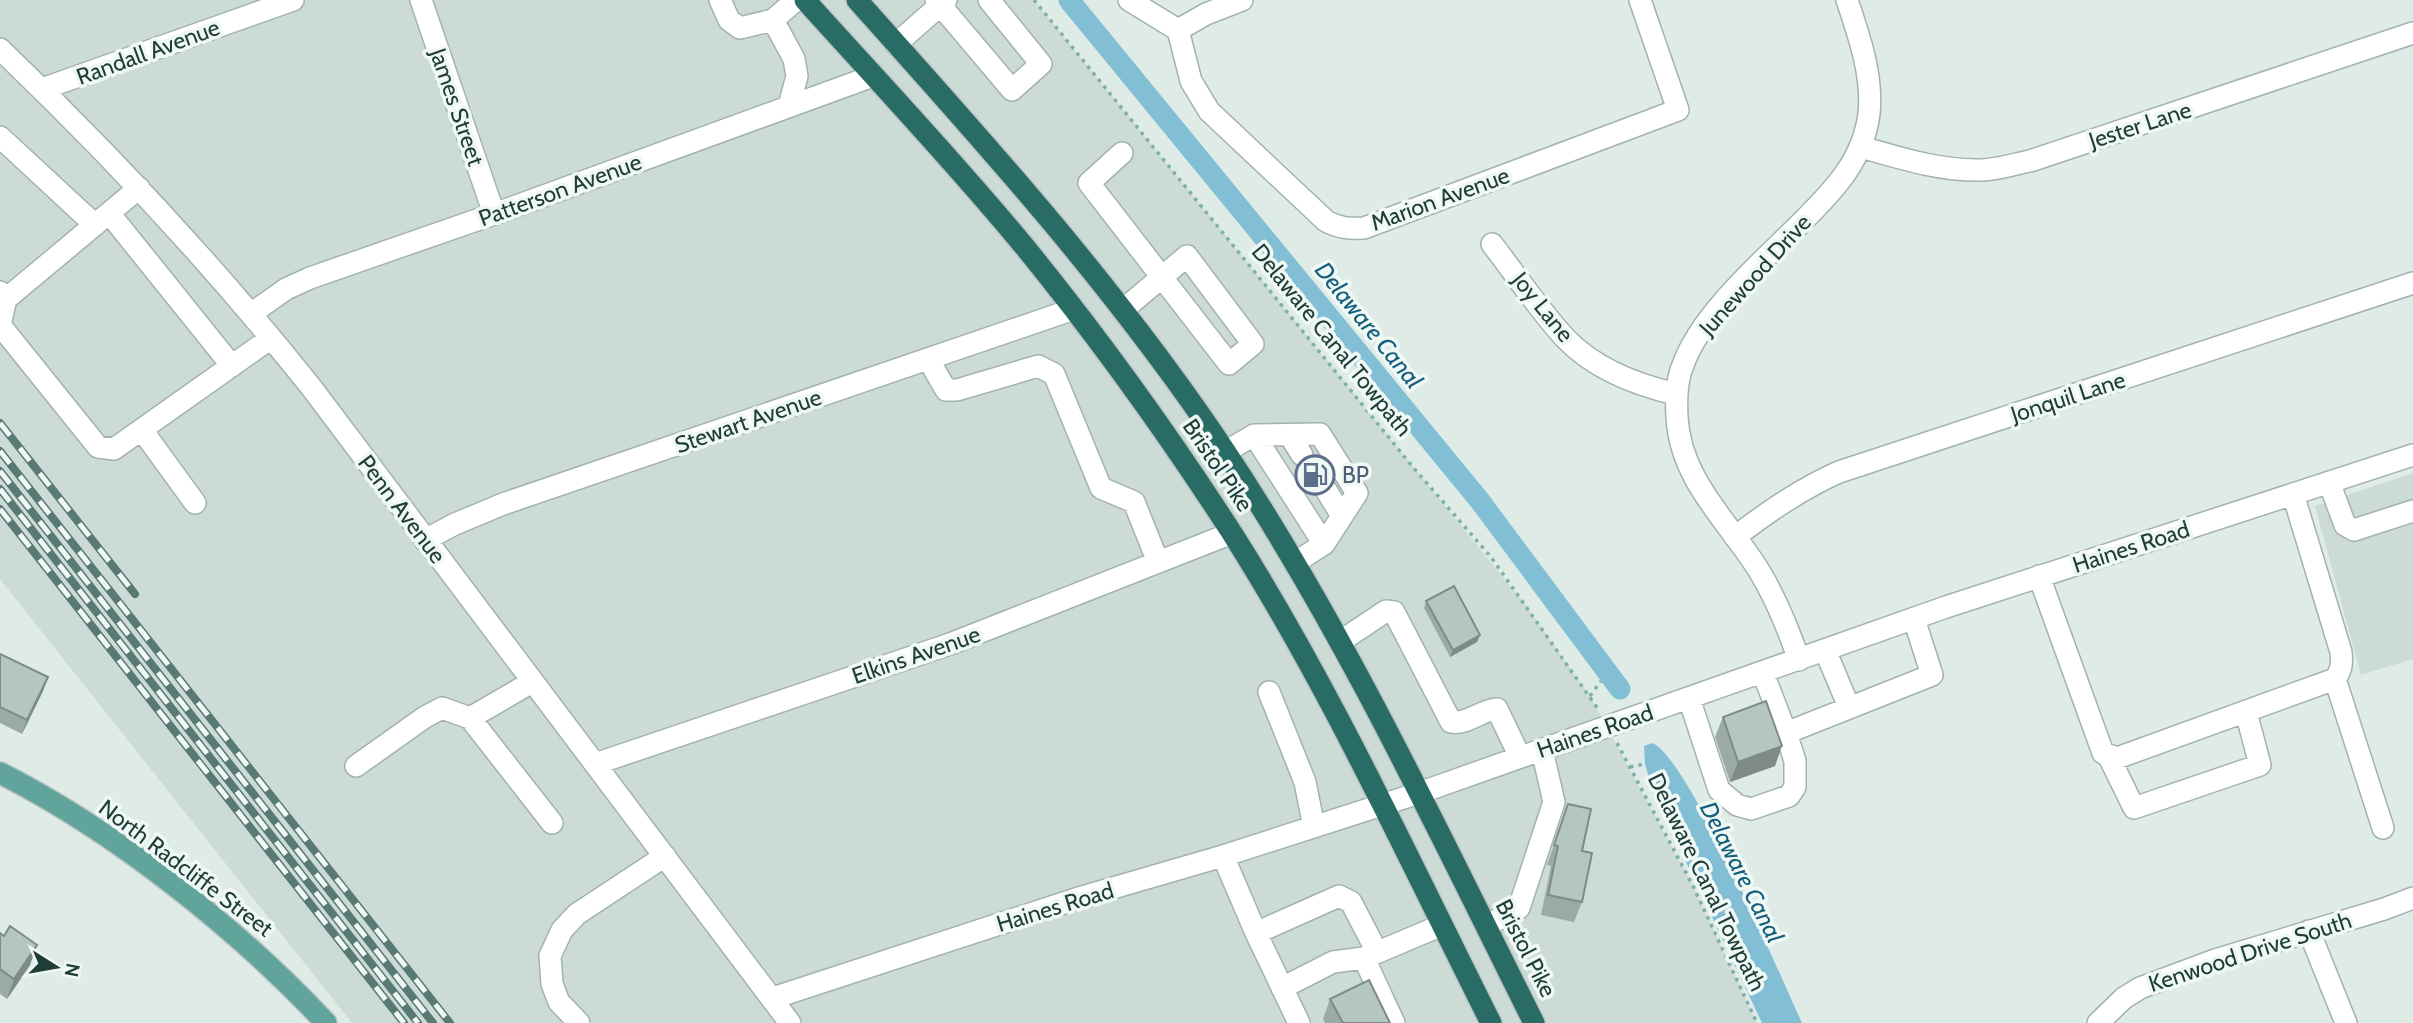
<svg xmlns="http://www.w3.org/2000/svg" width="2413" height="1023" font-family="Cabin,sans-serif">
<rect width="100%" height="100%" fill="#dfebe7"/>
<path fill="#cddbd7" d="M 0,0 L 1034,0 L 1524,603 L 1590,696 L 1693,886 L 1757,1023 L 352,1023 L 0,579 Z
M 2413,473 L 2413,659 L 2361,675 L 2315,506 Z"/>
<path fill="#82bfd5" d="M 1652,743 C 1688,756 1781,978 1802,1023 L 1762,1023 L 1653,792 L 1645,764 L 1644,746 Z"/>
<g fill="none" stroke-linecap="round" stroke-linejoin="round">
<path stroke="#82bfd5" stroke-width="21" d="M 1069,0 L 1480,501 L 1620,689"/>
<path stroke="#b9c8c4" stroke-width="21" stroke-dasharray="21 10" stroke-linecap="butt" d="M 1302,455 L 1326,490"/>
<g stroke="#a2b3af" stroke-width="24">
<path id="minor" d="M 421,0 L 494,214
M 720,0 L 729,20 L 740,28 L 773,20 L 796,0
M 936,0 L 1012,90 L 1041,64 L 989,0
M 1129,0 L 1178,30
M 1242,0 L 1206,14 L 1178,30 L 1191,81 L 1209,111 L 1326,221 C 1339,228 1349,229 1364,228 L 1678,110 L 1640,0
M 773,20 L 794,59 L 797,76 L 789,106
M 896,44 L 946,0
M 0,49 C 111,155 215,267 311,387 L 790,1023
M 42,89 L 293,0
M 0,137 L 95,225
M 1861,147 C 1900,158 1940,171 1981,170 C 1997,170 2014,164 2030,161 L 2413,33
M 1122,153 L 1089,183 L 1229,364 L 1253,344 L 1187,256 L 1124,309
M 109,213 L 232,366
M 1492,244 C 1516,275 1539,310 1566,339 C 1595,369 1637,385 1676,394
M 0,292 L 6,299 L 139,188
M 6,299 L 0,325 L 98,447 L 114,449 L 271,338
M 252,313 L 286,289 L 310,278 L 494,214 L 873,76
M 928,359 L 946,390 L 957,390 L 1038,366 L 1054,374 L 1101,488 L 1134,502 L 1158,562
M 142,430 L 195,503
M 1254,435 L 1320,434 L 1357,493 L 1324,544
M 1290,436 L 1302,455
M 1225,452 L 1254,435 L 1324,544 L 1296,562
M 2329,482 L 2345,525 L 2354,530 L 2413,511
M 1326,490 L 1342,516
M 1735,537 C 1769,511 1801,489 1839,472 L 2413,283
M 425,540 L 455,524 L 503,504 L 1074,309
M 2039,576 L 2103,753 L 2117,758 L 2335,679 C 2342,670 2342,663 2341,652 L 2293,494
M 1341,641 L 1386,611 L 1394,612 L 1451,722 C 1467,725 1481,710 1497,709 L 1520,757
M 1825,650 L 1849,707
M 1799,660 C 1788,628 1776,598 1758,569 C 1727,520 1680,479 1677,417 C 1676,399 1676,381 1683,365 C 1701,314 1763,261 1801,223 C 1833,191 1863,161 1869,114 C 1873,75 1859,36 1847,0
M 1763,673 L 1786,733 L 1932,675 L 1914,619
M 2335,679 L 2383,828
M 1269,692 L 1305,782 L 1314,827
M 1689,698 L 1719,790 L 1737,805 L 1751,809 L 1789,796 L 1795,787 L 1795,761 L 1786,733
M 470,718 L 552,823
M 2109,757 L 2134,808 L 2260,765 L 2246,712
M 595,764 L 950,644 L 1232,533
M 356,766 L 425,717 L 442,708 L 470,718 L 532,682
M 1223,856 L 1256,933
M 1486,926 L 1519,908 L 1554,802 L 1542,750
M 2309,931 L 2346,1023
M 1364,958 L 1394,1023
M 1282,988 L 1333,962 L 1364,958 L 1442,925
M 773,998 L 1082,897 L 1223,856 L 1419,793 L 1946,607 L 2413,455
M 579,1023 L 559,1002 L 552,984 L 550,956 L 562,930 L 577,914 L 665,856
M 1299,1023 L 1256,933 L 1339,896 L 1351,902 L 1377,952
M 2098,1023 L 2124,998 L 2140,988 L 2215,960 L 2384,909 L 2413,898"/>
</g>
<g stroke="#bcc5c3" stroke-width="24">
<path id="major" d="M 0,773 C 115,831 238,929 326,1023"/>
</g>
<g stroke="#bcc5c3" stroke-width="24">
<path id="highway" d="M 805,0 C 878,81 954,161 1024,246 C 1099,338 1168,434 1232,533 C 1331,689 1408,858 1491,1023
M 857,0 C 987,145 1116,288 1225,451 C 1345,632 1437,829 1534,1023"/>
</g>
<path stroke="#7db1a7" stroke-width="3.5" stroke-dasharray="3.5 5" stroke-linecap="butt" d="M 1034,0 L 1412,466 L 1491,557 L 1598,709
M 1590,696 L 1601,681
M 1617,743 L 1693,886 L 1757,1023
M 1630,767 L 1645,764"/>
<use href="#minor" stroke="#fff" stroke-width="21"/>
<use href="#major" stroke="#60a49b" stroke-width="21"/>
<use href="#highway" stroke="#296b65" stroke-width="21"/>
<g stroke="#597974" stroke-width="8">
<path id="rail" d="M 0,423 L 135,594
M 0,451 L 450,1023
M 0,471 L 433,1023
M 0,489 L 418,1023
M 0,509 L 404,1023"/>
</g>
<use href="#rail" stroke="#f0f8f5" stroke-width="5" stroke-dasharray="16" stroke-linecap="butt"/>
</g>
<path fill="#9baaa6" d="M 1426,601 L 1480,635 L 1477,642 L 1450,657 L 1424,608 Z
M 0,654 L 48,677 L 43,691 L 22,734 L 0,723 Z
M 1723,717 L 1775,766 L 1730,782 L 1715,737 Z
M 1568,804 L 1582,851 L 1582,902 L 1574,922 L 1541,915 L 1551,866 L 1547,865 Z
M 0,933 L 30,965 L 7,999 L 0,994 Z
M 1330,999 L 1390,1023 L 1325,1023 L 1323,1019 Z"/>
<path fill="#7e8b87" d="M 1480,635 L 1477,642 L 1450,657 L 1453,650 Z
M 48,677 L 43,691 L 22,734 L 27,720 Z
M 1782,746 L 1775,766 L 1730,782 L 1738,762 Z
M 37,945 L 30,965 L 7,999 L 14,979 Z"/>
<path fill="#b4c6c1" stroke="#7e8b87" stroke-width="2" d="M 1454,586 L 1480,635 L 1453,650 L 1426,601 Z
M 0,654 L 48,677 L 27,720 L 0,707 Z
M 1766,701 L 1782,746 L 1738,762 L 1723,717 Z
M 1568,804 L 1591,809 L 1582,851 L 1592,853 L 1582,902 L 1548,895 L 1558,846 L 1554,845 Z
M 10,926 L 37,945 L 14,979 L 0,969 L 0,933 L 4,936 Z
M 1369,980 L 1390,1023 L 1343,1023 L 1330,999 Z"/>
<defs>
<g id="fuel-ring" transform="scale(2.0125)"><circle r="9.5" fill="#f0f8f5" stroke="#5c6f8a" stroke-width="1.5"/><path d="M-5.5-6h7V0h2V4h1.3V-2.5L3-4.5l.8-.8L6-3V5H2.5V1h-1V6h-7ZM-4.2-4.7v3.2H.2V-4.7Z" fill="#5c6f8a"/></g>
</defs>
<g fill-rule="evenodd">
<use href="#fuel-ring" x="1315" y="475"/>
</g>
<g text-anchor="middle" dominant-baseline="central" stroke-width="7" stroke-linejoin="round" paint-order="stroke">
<g font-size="23" fill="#1f3d38" stroke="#f0f8f5">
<text transform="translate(148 52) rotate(-20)">Randall Avenue</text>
<text transform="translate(457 107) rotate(71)">James Street</text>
<text transform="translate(2140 125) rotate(-18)">Jester Lane</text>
<text transform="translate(560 190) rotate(-20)">Patterson Avenue</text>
<text transform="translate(1440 199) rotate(-20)">Marion Avenue</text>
<text transform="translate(1755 275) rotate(-48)">Junewood Drive</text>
<text transform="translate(1543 307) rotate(51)">Joy Lane</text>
<text transform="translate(1332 340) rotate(51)">Delaware Canal Towpath</text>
<text transform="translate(2068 397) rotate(-18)">Jonquil Lane</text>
<text transform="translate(748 421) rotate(-19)">Stewart Avenue</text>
<text transform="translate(1218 465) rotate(56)">Bristol Pike</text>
<text transform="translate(402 509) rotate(53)">Penn Avenue</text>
<text transform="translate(2131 547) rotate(-18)">Haines Road</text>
<text transform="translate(916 655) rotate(-19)">Elkins Avenue</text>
<text transform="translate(1595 731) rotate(-19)">Haines Road</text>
<text transform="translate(186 868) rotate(37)">North Radcliffe Street</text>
<text transform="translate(1707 882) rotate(64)">Delaware Canal Towpath</text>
<text transform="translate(1055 907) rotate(-17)">Haines Road</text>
<text transform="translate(1526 948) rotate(63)">Bristol Pike</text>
<text transform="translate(2250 952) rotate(-18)">Kenwood Drive South</text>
</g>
<g font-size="23" fill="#4e5e75" stroke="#f0f8f5" text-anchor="start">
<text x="1342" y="475">BP</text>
</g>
<g font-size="24" font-style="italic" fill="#155f7c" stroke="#f0f8f5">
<text transform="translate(1369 325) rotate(51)">Delaware Canal</text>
<text transform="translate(1742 872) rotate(63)">Delaware Canal</text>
</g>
</g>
<g transform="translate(56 967) rotate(101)" stroke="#f0f8f5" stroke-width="5" paint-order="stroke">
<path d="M0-5L12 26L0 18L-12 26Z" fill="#1f3d38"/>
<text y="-10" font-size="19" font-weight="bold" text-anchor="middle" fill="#1f3d38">N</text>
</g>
</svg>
